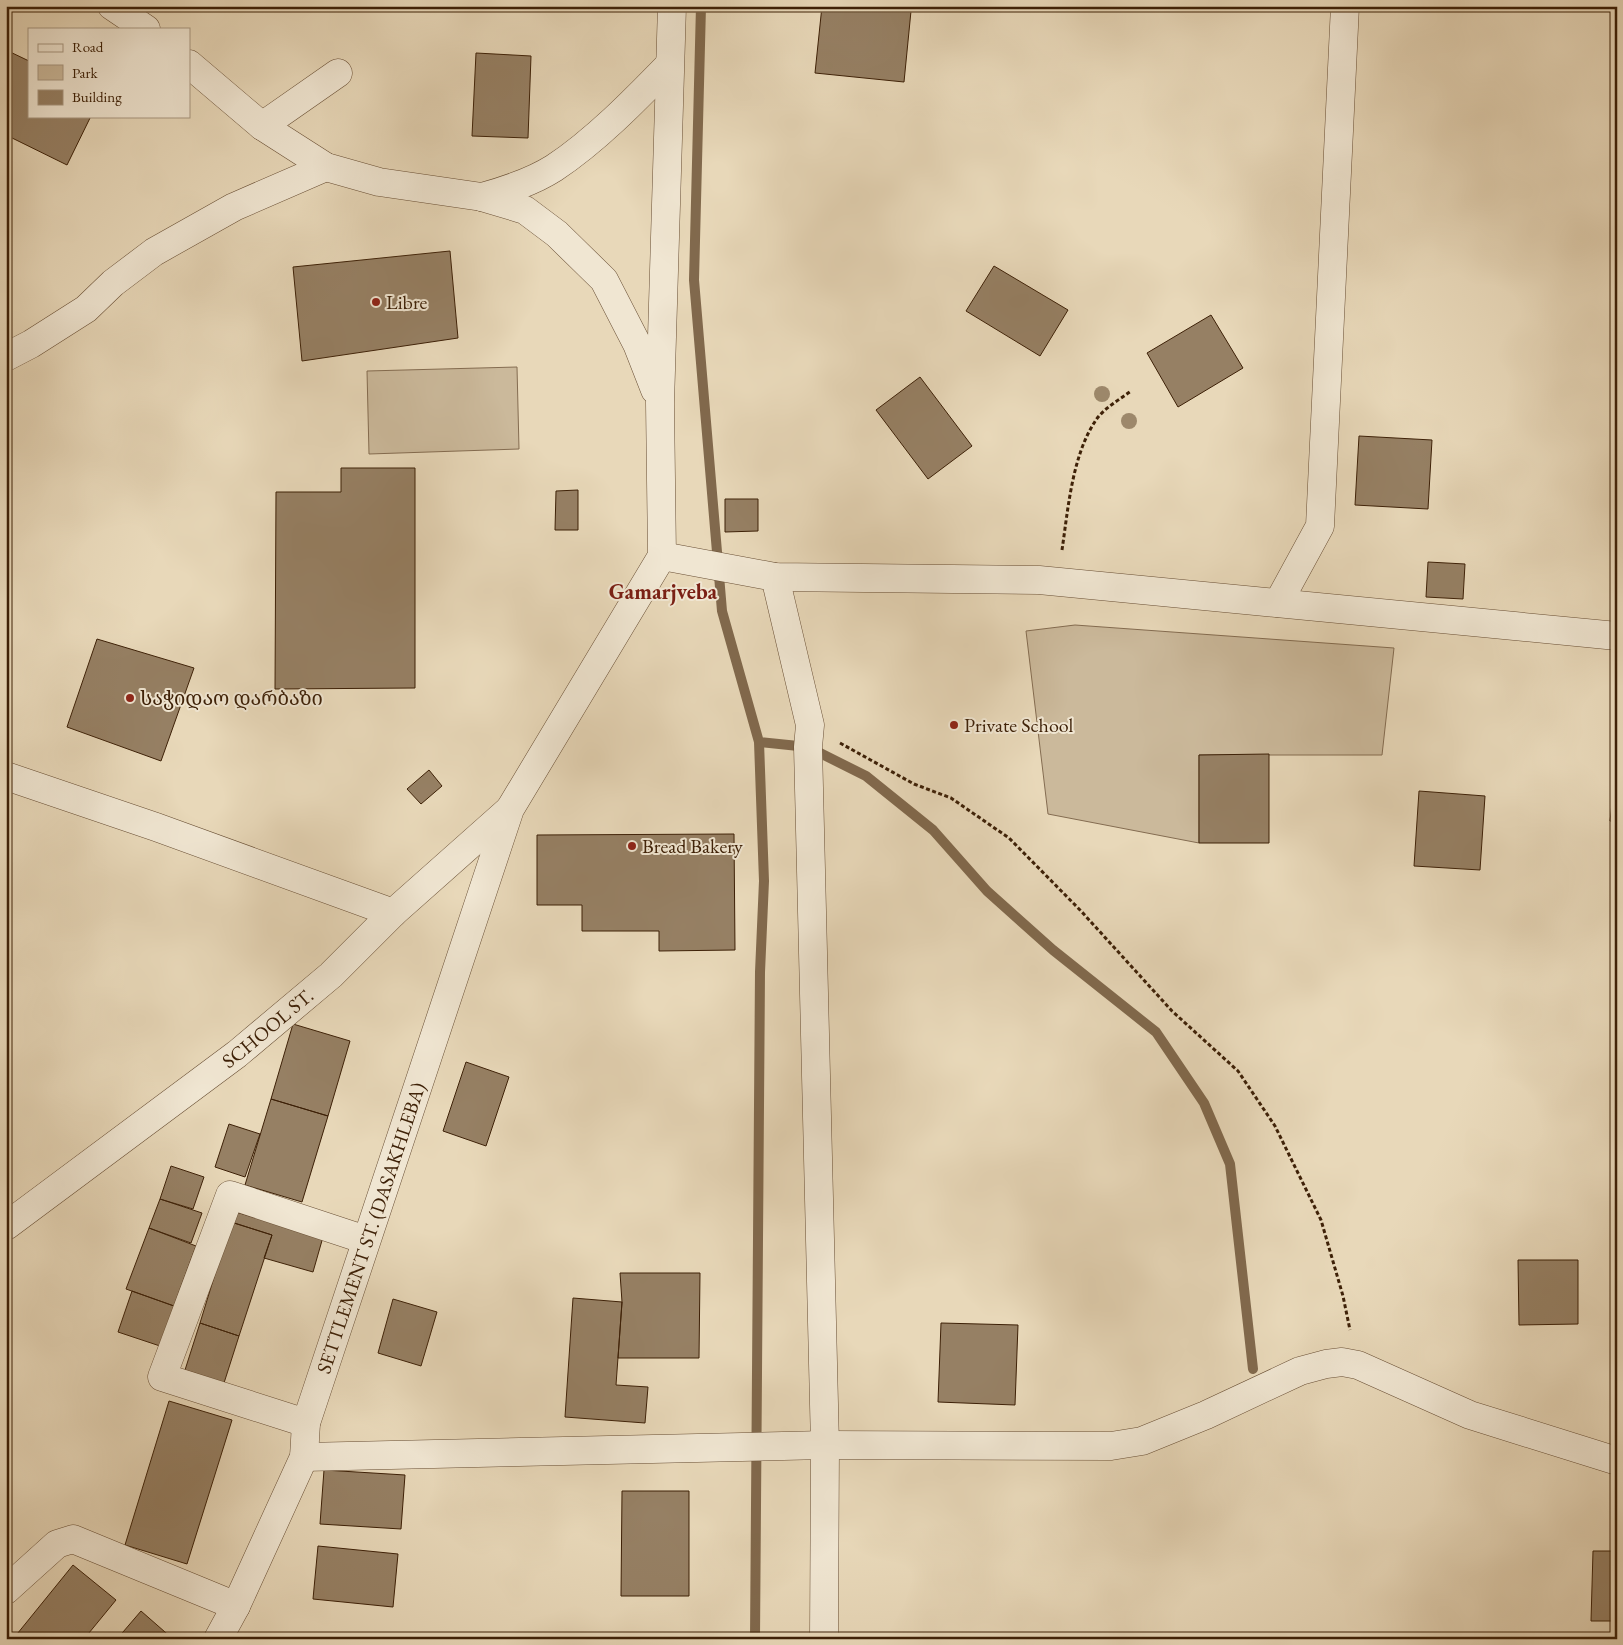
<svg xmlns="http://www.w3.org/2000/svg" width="1623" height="1645" font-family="'EB Garamond','Noto Serif Georgian',serif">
<rect width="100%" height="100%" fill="#e8d8b9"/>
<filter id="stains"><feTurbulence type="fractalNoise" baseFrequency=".004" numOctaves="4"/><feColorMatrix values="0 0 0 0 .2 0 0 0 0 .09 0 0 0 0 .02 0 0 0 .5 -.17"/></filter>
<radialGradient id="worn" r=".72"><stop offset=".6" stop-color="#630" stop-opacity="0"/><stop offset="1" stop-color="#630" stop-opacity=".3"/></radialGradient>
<path fill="#cbb99b" stroke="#846c51" d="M 517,367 L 519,449 L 369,454 L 367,371 Z
M 1075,625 L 1394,648 L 1382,755 L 1199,755 L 1199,843 L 1048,814 L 1026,631 Z"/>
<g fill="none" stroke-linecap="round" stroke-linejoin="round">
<path stroke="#81694d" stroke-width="10" d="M 701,6 L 694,280 L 722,611 L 759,742 L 764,881 L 760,972 L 755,1639
M 759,742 L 808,747 L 866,776 L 933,830 L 987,891 L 1053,950 L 1156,1032 L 1204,1103 L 1230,1164 L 1253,1369"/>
</g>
<path fill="#968064" stroke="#3d2007" d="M 527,6 L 598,6 L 598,11 Z
M 822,6 L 865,6 L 911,11 L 904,82 L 815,73 Z
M 6,50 L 29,61 L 29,116 L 91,116 L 67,165 L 6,135 Z
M 476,53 L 531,56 L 528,138 L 472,136 Z
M 450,251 L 458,338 L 302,361 L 293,267 Z
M 994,266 L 1068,310 L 1040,356 L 966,311 Z
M 1211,315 L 1243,368 L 1178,407 L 1147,353 Z
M 920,377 L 972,446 L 928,479 L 876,410 Z
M 1359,436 L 1432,440 L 1428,509 L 1355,505 Z
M 341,468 L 415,468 L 415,688 L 275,689 L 276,492 L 341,492 Z
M 578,490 L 578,530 L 555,530 L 556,491 Z
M 725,499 L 758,499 L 758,531 L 725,532 Z
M 1428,562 L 1465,564 L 1463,599 L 1426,597 Z
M 97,639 L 194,668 L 161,761 L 67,727 Z
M 1269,754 L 1269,843 L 1199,843 L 1199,755 Z
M 429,770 L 442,786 L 421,804 L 407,789 Z
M 1615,777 L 1617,777 L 1617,822 L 1610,821 Z
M 1419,791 L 1485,796 L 1480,870 L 1414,866 Z
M 734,834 L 735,950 L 659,951 L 659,931 L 582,931 L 582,905 L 537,905 L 537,835 Z
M 293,1024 L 350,1041 L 328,1116 L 271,1099 Z
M 466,1062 L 509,1077 L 486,1146 L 443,1131 Z
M 271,1099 L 328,1116 L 302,1202 L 245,1185 Z
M 229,1124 L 260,1134 L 245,1177 L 215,1167 Z
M 171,1166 L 204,1177 L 193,1209 L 160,1199 Z
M 160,1199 L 202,1213 L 191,1243 L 149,1228 Z
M 236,1212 L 323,1237 L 313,1272 L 264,1258 L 272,1235 L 231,1222 Z
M 231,1222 L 272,1235 L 239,1336 L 200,1323 Z
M 149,1228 L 196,1246 L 174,1306 L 126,1289 Z
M 1518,1260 L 1578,1260 L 1578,1324 L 1519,1325 Z
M 620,1273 L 700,1273 L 699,1358 L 618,1358 L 622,1302 Z
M 132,1291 L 174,1306 L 160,1346 L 118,1332 Z
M 573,1298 L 622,1302 L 616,1385 L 648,1387 L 645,1423 L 565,1417 Z
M 393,1299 L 437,1312 L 421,1366 L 378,1353 Z
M 200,1323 L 239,1336 L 224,1383 L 185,1370 Z
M 941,1323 L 1018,1325 L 1015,1405 L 938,1402 Z
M 169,1401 L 232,1420 L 187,1564 L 125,1545 Z
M 324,1470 L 405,1475 L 401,1529 L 320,1524 Z
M 622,1491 L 689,1491 L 689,1596 L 621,1596 Z
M 318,1546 L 398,1554 L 393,1607 L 313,1599 Z
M 1593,1551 L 1617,1551 L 1617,1621 L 1591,1621 Z
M 73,1565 L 116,1600 L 84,1639 L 13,1639 Z
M 141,1611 L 173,1639 L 117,1639 Z"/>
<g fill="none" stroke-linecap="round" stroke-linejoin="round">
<g stroke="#684e34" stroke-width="29">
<g id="minor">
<path d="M 112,6 L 146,29"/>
<path d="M 189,64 L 262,126 L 326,167 L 379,182 L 482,197 L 525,210 L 557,234 L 604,280 L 637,344 L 655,390"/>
<path d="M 262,126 L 338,73"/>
<path d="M 482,197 C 507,190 532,182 554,168 C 595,141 635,100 669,65"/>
<path d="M 6,357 L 31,344 L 86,309 L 113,283 L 154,252 L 234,207 L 326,167"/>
<path d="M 662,556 L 775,577 L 1039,580 L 1617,636"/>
<path d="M 775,577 L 810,725 L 808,747 L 825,1445 L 824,1639"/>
<path d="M 1278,603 L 1320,526 L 1345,6"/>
<path d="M 6,776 L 156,827 L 393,913"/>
<path id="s1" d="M 6,1226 L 237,1054 L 331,975 L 393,913 L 509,810"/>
<path d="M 306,1423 L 162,1377 L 230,1195 L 366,1240"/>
<path d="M 304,1457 L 825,1445 L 1111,1446 L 1142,1441 L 1206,1415 L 1300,1371 L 1326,1364 L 1342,1362 L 1358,1365 L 1470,1415 L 1617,1461"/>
<path d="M 6,1590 L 57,1544 L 73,1539 L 236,1606"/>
<path id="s2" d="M 218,1639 L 236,1606 L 304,1457 L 306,1423 L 510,809 L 662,556 L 660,403 L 672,6"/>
</g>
</g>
<path stroke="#3d2007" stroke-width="3" stroke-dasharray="4 2.5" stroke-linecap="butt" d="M 1062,550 C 1068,510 1072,455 1096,420 C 1104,408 1119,400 1131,391
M 840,743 L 914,784 L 951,798 L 1009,838 L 1081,911 L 1172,1011 L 1238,1071 L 1275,1126 L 1321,1220 L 1343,1296 L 1350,1330"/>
<use href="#minor" stroke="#f0e6d2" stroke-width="28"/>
</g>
<g fill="#9d886b">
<circle cx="1102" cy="394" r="8"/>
<circle cx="1129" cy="421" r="8"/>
</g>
<g fill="#8f2418" stroke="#f0e6d2" stroke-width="2">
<circle cx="376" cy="302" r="5"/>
<circle cx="130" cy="698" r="5"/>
<circle cx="954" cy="725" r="5"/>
<circle cx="632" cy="846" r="5"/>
</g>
<g text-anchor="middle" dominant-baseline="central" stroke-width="4" stroke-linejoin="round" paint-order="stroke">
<g font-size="20" fill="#3d2007" stroke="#f0e6d2" text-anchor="start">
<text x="386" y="302">Libre</text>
<text x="140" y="698">საჭიდაო დარბაზი</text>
<text x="964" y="725">Private School</text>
<text x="642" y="846">Bread Bakery</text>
</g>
<g font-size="20" fill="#3d2007" stroke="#f0e6d2">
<text stroke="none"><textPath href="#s1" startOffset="328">SCHOOL ST.</textPath></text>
<text stroke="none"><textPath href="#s2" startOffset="441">SETTLEMENT ST. (DASAKHLEBA)</textPath></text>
</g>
<g font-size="22" font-weight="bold" fill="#7a1f14" stroke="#f0e6d2">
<text x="663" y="591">Gamarjveba</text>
</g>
</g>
<rect width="1623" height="1645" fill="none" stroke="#e8d8b9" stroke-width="25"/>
<rect x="8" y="8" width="1608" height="1630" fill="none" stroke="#3d2007" stroke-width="2.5"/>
<rect x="12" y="12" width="1598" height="1620" fill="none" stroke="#3d2007"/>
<rect x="28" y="28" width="162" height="90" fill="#f0e6d2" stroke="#a89781"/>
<rect x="38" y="44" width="25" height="8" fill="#f0e6d2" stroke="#a89781"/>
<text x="72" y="52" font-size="15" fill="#3d2007">Road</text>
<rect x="38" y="65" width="25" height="15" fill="#cbb99b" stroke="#a89781"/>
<text x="72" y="78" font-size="15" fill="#3d2007">Park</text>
<rect x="38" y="90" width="25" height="15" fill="#968064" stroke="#a89781"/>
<text x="72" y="102" font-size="15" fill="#3d2007">Building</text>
<rect width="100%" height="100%" filter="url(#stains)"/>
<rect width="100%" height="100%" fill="url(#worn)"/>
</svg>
